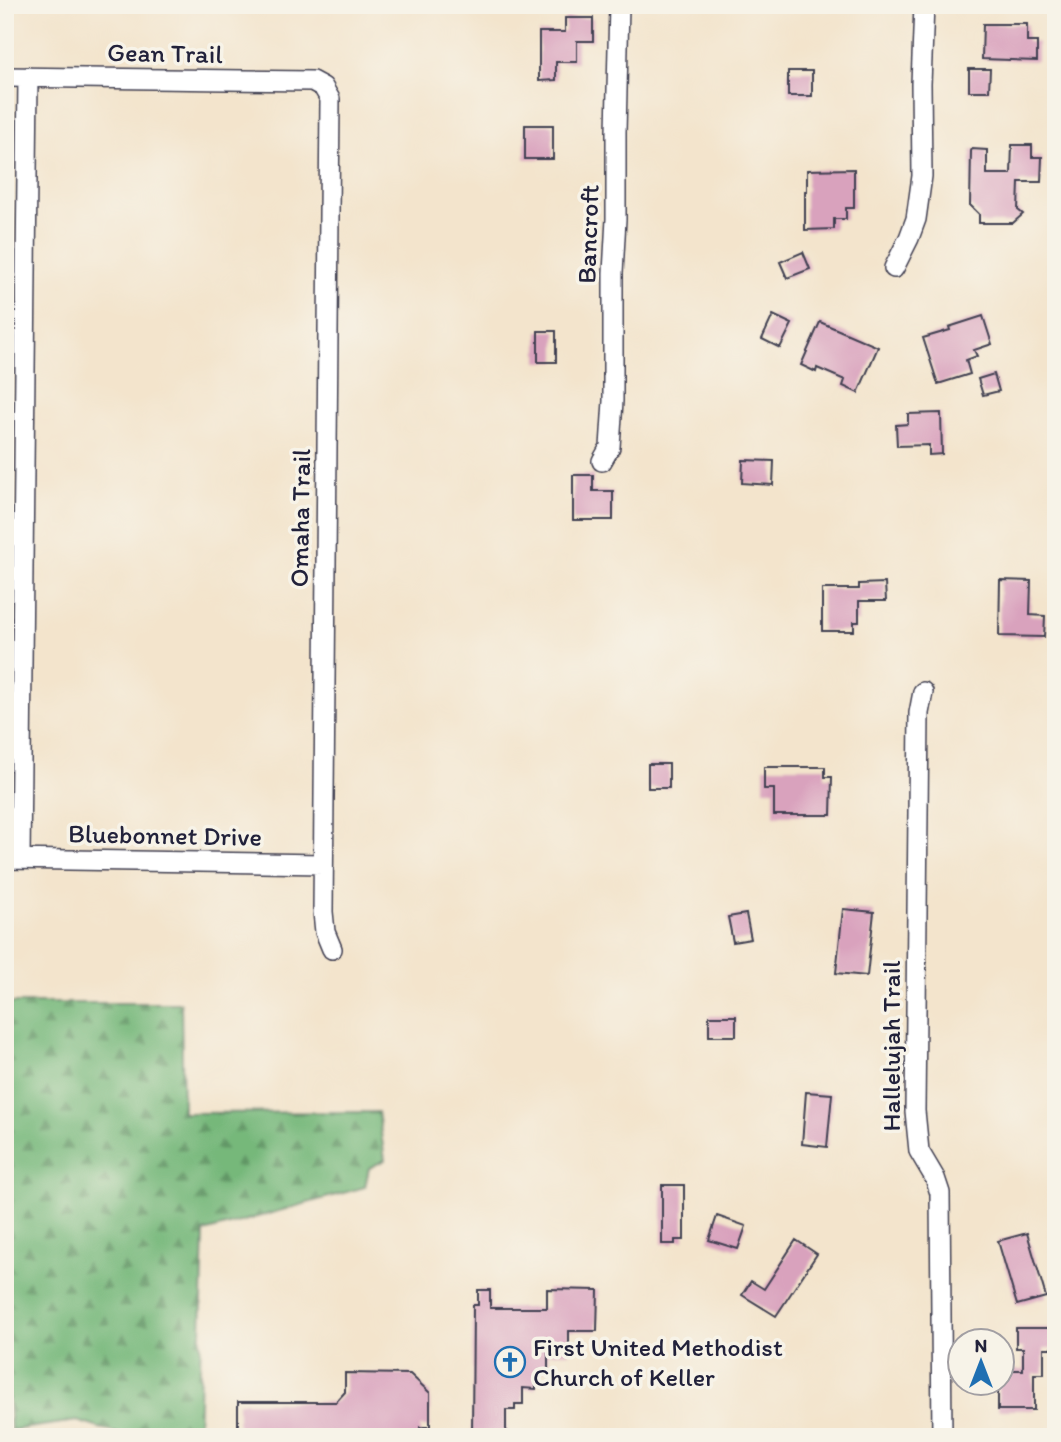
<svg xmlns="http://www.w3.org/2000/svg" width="1061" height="1442" font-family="Itim,sans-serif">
<defs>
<pattern id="forest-firs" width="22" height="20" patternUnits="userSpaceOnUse" patternTransform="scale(1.75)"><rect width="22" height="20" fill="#76b87a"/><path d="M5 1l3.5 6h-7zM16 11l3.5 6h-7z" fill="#609565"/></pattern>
</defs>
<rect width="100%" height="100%" fill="#f7f3e8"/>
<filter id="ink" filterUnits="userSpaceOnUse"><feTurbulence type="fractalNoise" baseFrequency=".0143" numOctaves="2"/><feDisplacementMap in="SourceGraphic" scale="14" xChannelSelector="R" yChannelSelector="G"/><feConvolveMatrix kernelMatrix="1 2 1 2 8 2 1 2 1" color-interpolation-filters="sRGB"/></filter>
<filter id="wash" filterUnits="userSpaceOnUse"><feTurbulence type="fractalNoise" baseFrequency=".00686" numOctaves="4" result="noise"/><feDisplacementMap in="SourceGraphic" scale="28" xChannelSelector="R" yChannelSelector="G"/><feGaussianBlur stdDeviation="1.57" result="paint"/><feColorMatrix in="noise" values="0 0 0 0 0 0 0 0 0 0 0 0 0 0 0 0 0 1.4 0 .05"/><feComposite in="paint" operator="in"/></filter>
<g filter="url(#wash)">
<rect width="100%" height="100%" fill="#f3e4cc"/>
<path fill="url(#forest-firs)" stroke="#4c6d5a" stroke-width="2" d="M 5,1003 L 181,1003 L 183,1113 L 378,1112 L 385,1160 L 369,1168 L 365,1187 L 204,1232 L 198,1437 L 122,1437 L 122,1435 L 77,1421 L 11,1430 L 5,1348 Z"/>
<g id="blocks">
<path fill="#d9a2bd" d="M 565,18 L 593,18 L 593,41 L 577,41 L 577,62 L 556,62 L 556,80 L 539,81 L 539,32 L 565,32 Z
M 983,24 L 1027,24 L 1027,42 L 1037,42 L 1037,61 L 982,59 Z
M 969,69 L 990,69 L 989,91 L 969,91 Z
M 788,71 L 812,71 L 812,96 L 788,96 Z
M 525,125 L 553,125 L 553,159 L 525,159 Z
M 1012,145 L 1032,145 L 1032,157 L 1042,157 L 1041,182 L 1019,182 L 1018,210 L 1023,214 L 1013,223 L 979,223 L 979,214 L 970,205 L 971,151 L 972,149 L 987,150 L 987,174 L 1011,174 Z
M 854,169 L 854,208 L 846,208 L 846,219 L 834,219 L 834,229 L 805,230 L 805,191 L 807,191 L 807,170 Z
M 803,252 L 810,269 L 787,278 L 780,262 Z
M 773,315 L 792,324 L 780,348 L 762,339 Z
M 983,316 L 992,344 L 974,350 L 977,356 L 966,360 L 970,374 L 938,384 L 923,338 L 950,330 L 949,327 Z
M 820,322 L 878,347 L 858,393 L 843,386 L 845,380 L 817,368 L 816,372 L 801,365 Z
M 538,331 L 556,331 L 556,362 L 538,362 Z
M 994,374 L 999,391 L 983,395 L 978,379 Z
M 941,413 L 942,454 L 929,455 L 929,445 L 897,446 L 896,425 L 908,424 L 908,414 Z
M 743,460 L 774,461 L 773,485 L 742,483 Z
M 573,475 L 593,475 L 593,491 L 613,491 L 613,520 L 573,520 Z
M 1000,580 L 1031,581 L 1030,615 L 1045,616 L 1044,637 L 999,636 Z
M 885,583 L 886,601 L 859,601 L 859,622 L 854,622 L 854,631 L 822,631 L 822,589 L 859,589 L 859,584 Z
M 648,764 L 669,764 L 669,788 L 648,788 Z
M 764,767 L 825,767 L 825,777 L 832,777 L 831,815 L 774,815 L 774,789 L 764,789 Z
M 843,909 L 874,912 L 867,976 L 836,973 Z
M 746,914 L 751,939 L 733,942 L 728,917 Z
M 709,1016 L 736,1016 L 736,1036 L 709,1036 Z
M 806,1092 L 832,1094 L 827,1147 L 802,1144 Z
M 662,1185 L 684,1185 L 684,1240 L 675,1240 L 675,1244 L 662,1244 Z
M 717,1216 L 746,1226 L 738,1249 L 709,1240 Z
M 1027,1233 L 1046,1297 L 1017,1305 L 998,1241 Z
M 796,1240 L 817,1254 L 776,1316 L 742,1295 L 751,1281 L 764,1289 Z
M 547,1289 L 598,1290 L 597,1331 L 569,1331 L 569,1353 L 548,1353 L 548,1370 L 540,1370 L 540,1375 L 536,1375 L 536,1389 L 523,1388 L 523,1404 L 515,1404 L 515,1410 L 506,1410 L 506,1437 L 472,1437 L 473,1305 L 478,1305 L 478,1290 L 490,1290 L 490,1308 L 547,1308 Z
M 1016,1328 L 1056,1328 L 1056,1348 L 1044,1348 L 1044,1374 L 1034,1374 L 1034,1410 L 998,1410 L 998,1382 L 1002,1382 L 1002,1370 L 1023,1370 L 1023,1348 L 1016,1348 Z
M 345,1373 L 410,1374 L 430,1393 L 430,1427 L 420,1427 L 420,1437 L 238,1437 L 238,1402 L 336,1402 L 345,1392 Z"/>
</g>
</g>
<g filter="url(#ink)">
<use href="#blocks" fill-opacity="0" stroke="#413f51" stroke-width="2"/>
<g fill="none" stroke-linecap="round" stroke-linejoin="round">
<g stroke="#413f51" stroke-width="22">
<path id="minor" d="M 5,77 L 312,81 L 323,87 L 330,99 L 323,912 L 325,932 L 332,949
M 894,268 L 909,238 L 916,219 L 922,176 L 921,84 L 924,5
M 602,461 L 610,447 L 613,401 L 613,273 L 616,219 L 616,132 L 619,5
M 923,692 L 919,713 L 915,1111 L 919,1151 L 935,1178 L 940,1193 L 942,1437
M 5,859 L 323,864
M 20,859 L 28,77"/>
</g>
<use href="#minor" stroke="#fff" stroke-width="19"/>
</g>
</g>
<defs>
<g id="church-ring" transform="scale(1.575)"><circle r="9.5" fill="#f7f3e8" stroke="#1f6fb2" stroke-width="1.5"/><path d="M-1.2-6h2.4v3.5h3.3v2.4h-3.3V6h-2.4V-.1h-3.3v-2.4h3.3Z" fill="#1f6fb2"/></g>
</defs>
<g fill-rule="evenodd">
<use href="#church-ring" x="510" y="1362"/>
</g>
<g text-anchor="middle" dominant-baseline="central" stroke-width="7" stroke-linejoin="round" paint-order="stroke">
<g font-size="26" fill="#22223b" stroke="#f7f3e8">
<text transform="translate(165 53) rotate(1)">Gean Trail</text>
<text transform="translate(588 234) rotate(-88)">Bancroft</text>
<text transform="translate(300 518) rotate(-89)">Omaha Trail</text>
<text transform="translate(165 835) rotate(1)">Bluebonnet Drive</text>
<text transform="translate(891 1046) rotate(-90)">Hallelujah Trail</text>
</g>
<g font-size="26" fill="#22223b" stroke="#f7f3e8" text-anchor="start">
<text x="533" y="1347">First United Methodist<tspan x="533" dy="30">Church of Keller</tspan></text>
</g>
</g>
<rect width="1061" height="1442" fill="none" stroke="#f7f3e8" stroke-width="28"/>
<g transform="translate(981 1362)"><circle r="33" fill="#f7f3e8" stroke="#a29fa3" stroke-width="2"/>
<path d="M0-5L12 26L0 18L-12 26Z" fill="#1f6fb2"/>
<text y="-10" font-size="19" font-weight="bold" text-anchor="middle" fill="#22223b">N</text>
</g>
</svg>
